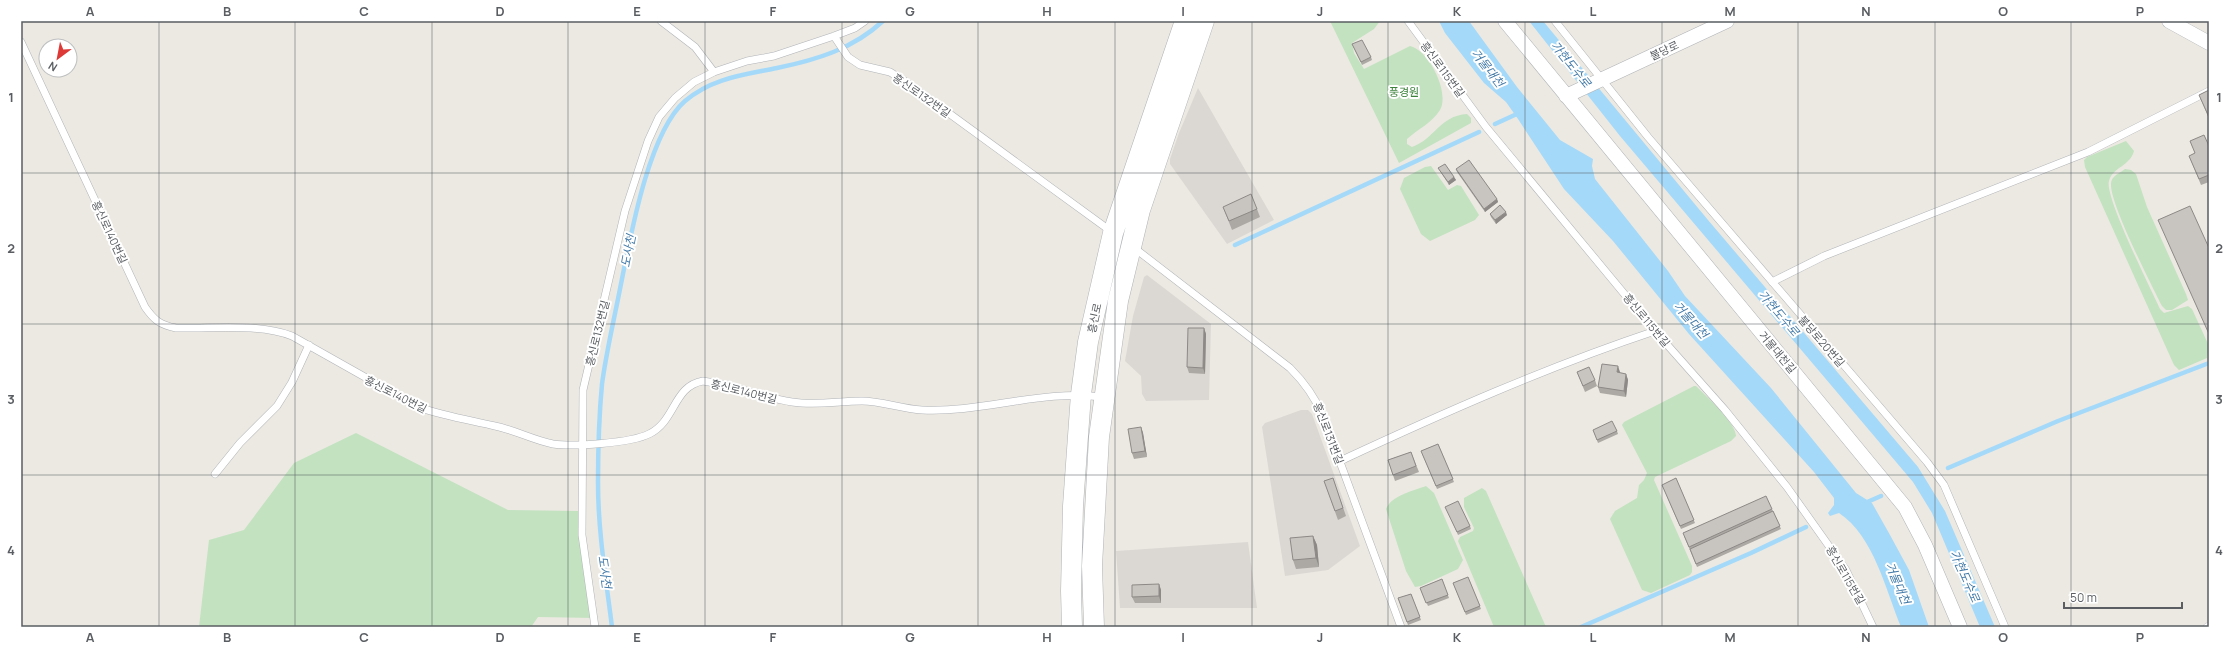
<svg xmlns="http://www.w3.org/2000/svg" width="2230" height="648" font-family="Manrope,'Noto Sans KR',sans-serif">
<rect width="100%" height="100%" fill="#ece9e2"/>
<path fill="#dbd8d4" d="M 1198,88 L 1274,220 L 1227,244 L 1170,164 L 1170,159 L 1179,133 Z
M 1147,275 L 1211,324 L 1209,400 L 1146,401 L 1142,394 L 1141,376 L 1125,361 L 1133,316 L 1144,277 Z
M 1301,410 L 1308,410 L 1312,414 L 1360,546 L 1328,570 L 1285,576 L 1262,427 L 1265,423 Z
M 1248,542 L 1257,608 L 1120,608 L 1116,551 Z"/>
<path fill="#c2e2c0" d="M 1330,21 L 1380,21 L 1374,29 L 1352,43 L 1354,53 L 1364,69 L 1410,46 C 1429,50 1450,93 1440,110 C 1432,123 1418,129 1407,139 L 1407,144 L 1412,147 C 1435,139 1439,116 1467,114 L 1471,118 L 1471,123 L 1399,163 Z
M 2126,141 L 2134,151 C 2130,166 2113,167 2109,181 C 2104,196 2151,289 2160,309 L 2164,313 L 2188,306 L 2192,309 L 2209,346 L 2207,358 L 2179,370 L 2174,365 L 2085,167 L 2084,160 L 2087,157 Z
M 1431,166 L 1448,190 L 1457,185 L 1461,186 L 1479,215 L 1475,220 L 1430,241 L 1421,234 L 1400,189 L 1404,178 L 1425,167 Z
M 2125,169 L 2131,170 L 2136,174 L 2147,207 L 2186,294 L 2188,300 L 2172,310 L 2166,310 L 2162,306 C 2151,284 2110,204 2111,184 C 2111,176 2120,173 2125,169 Z
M 1694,386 L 1696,386 C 1706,396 1736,423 1736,436 L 1731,441 L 1655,477 L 1654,480 L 1692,566 L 1692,572 L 1690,575 L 1651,593 L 1642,590 L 1610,519 L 1615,511 L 1637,498 L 1639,485 L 1644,480 L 1647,473 L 1622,425 L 1624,422 Z
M 356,433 L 508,510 L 578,511 L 596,618 L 538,617 L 531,627 L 199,627 L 209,540 L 244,530 L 294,463 Z
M 1426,486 L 1434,493 L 1463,560 L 1458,569 L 1421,586 L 1415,587 L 1406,571 L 1386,509 C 1392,495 1413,491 1426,486 Z
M 1482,488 L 1486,491 L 1546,627 L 1494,627 L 1458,541 L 1460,537 L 1473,531 L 1474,528 L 1464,507 L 1464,498 Z"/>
<path fill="#a5d9f9" d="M 1439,21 L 1469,21 L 1517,87 L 1560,140 L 1593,159 L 1592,166 L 1595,179 L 1668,271 L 1685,296 L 1771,388 L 1856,493 L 1872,503 L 1890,535 L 1909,570 L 1929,627 L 1901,627 C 1886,591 1874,536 1839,513 L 1830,516 L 1828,513 L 1834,505 L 1834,498 L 1814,472 L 1689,334 L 1613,241 L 1564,189 L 1518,119 L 1506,102 L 1484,83 L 1445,33 Z
M 1529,21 L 1543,21 L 1708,220 L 1918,467 L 1945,511 L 1995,627 L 1980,627 L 1932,513 L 1913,482 L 1620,136 Z"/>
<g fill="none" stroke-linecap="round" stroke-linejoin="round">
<path stroke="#a5d9f9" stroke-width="4.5" d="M 1495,124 L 1519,113
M 1235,245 L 1479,132
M 1948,468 L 2058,421 L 2209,363
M 1865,503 L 1881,496
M 612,627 C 606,579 598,531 598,483 C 598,450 599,416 602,384 C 606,354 613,324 619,294 C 629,245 647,134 685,101 C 712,78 743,75 777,68 C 816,60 853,49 883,21
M 1581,627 L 1751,553 L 1806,527"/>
<g stroke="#b0b3b7" stroke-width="8">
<path id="lane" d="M 661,21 L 695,47 L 714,72
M 1408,21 L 1486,127 L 1655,331 L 1725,410 L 1787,487 L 1846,570 L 1873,627
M 1555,21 L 1648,137 L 1927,462 L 1944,485 L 2005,627
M 834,36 L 848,57 L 860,65 L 890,72 L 906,82 L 1112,232
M 21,42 L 145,307 C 154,320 160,325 176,328 C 212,329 259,323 292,336 L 418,407 C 444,416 469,420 495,426 C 515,430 533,440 553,444 C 573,447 631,443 649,434 C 676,421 673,386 703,381 C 733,385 762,397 792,402 C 816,406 838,401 862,401 C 882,401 901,409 922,410 C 983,413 1042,389 1103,397
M 1133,247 L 1290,368 C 1305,383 1315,397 1323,416 L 1401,627
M 1772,282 L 1824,256 L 2088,152 L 2209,91
M 1340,461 C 1443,413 1547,367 1655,331
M 215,474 L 240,443 L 277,406 L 292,382 L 309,345
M 595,627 L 582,535 L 583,390 L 625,211 L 648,141 L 659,117 L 675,98 L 694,82 L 714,72 L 747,61 L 774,56 L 834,36 L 855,28 L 865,21
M 2207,627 L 2209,626"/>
</g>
<g stroke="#b0b3b7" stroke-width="15">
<path id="street" d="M 1505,21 L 1905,507 L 1925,545 L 1960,627
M 2169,21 L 2209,43
M 1566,96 L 1727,21"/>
</g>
<g stroke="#afb2b7" stroke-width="21">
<path id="secondary" d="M 1072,627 L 1071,591 L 1073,506 L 1081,394 L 1088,342 L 1113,233 L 1185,21
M 1094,627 L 1092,566 L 1099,437 L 1118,301 L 1140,210 L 1204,21"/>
</g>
<use href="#lane" stroke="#fff" stroke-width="7"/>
<use href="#street" stroke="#fff" stroke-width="14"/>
<use href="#secondary" stroke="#fff" stroke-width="20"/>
</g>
<path fill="#aca9a5" d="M 1352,44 L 1371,57 L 1372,60 L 1362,65 Z
M 2209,90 L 2209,119 L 2199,95 Z
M 2190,141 L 2209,146 L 2209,182 L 2201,185 L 2189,156 L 2195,153 Z
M 1438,168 L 1454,177 L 1456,180 L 1449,185 L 1440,171 Z
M 1456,169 L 1497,199 L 1498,202 L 1485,212 L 1457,172 Z
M 1223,207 L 1257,209 L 1260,217 L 1232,230 Z
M 1490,214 L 1507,215 L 1496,224 L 1491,217 Z
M 1204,328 L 1206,334 L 1205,374 L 1189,373 L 1187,367 Z
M 1577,372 L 1595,380 L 1597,386 L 1585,392 Z
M 1620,373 L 1626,374 L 1628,380 L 1626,397 L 1600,393 L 1598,387 Z
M 1141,427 L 1143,433 L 1147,457 L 1134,459 L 1132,453 Z
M 1593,430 L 1617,431 L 1618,434 L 1598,443 Z
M 1438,444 L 1454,482 L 1437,489 L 1421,451 Z
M 1411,452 L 1419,472 L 1395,481 L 1388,460 Z
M 1333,478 L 1346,516 L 1338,520 L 1324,481 Z
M 1676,478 L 1695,523 L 1681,529 L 1662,485 Z
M 1772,509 L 1781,529 L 1697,567 L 1684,536 Z
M 1447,510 L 1470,526 L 1471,529 L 1458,535 Z
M 1313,536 L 1317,545 L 1319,567 L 1296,569 L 1293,560 Z
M 1468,577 L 1481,609 L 1466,615 L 1453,583 Z
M 1442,579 L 1449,598 L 1428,606 L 1420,588 Z
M 1159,584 L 1161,590 L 1161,603 L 1135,603 L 1132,597 Z
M 1411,594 L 1421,620 L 1408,625 L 1398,598 Z"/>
<path fill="#8c8986" d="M 1454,177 L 1456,180 L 1449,185 L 1448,182 Z
M 1497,199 L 1498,202 L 1485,212 L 1484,209 Z
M 1506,212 L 1507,215 L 1496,224 L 1495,220 Z
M 1204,328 L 1206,334 L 1205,374 L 1203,368 Z
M 1618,366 L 1620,372 L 1619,378 L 1617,372 Z
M 1626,374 L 1628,380 L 1626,397 L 1624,391 Z
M 1141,427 L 1143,433 L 1147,457 L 1145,451 Z
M 1313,536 L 1317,545 L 1319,567 L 1316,558 Z
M 1159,584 L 1161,590 L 1161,603 L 1159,596 Z"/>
<path fill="#c8c4c0" stroke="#8c8986" d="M 1362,40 L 1371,57 L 1361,62 L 1352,44 Z
M 2209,90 L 2209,117 L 2199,95 Z
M 2204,135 L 2209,146 L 2209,175 L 2199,179 L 2189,156 L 2195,153 L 2190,141 Z
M 1469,160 L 1497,199 L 1484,209 L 1456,169 Z
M 1445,164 L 1454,177 L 1448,182 L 1438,168 Z
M 1251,194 L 1257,209 L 1229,221 L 1223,207 Z
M 1500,205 L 1506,212 L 1495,220 L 1490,214 Z
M 2190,206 L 2209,248 L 2209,334 L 2158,220 Z
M 1188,328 L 1204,328 L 1203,368 L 1187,367 Z
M 1602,364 L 1618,366 L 1617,372 L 1626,374 L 1624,391 L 1598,387 Z
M 1589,367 L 1595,380 L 1583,386 L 1577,372 Z
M 1612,421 L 1617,431 L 1597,440 L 1593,430 Z
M 1141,427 L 1145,451 L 1132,453 L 1128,429 Z
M 1438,444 L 1453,479 L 1436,486 L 1421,451 Z
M 1411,452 L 1416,466 L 1393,475 L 1388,460 Z
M 1333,478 L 1343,508 L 1335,511 L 1324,481 Z
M 1676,478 L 1694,520 L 1680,526 L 1662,485 Z
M 1766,496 L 1772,509 L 1689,547 L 1683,533 Z
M 1458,501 L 1470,526 L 1457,532 L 1445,507 Z
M 1773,511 L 1780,526 L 1696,564 L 1690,549 Z
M 1313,536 L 1316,558 L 1293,560 L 1290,538 Z
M 1468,577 L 1480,606 L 1465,612 L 1453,583 Z
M 1442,579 L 1448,595 L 1426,603 L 1420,588 Z
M 1159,584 L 1159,596 L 1132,597 L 1132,585 Z
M 1411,594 L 1420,617 L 1407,622 L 1398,598 Z"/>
<path fill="none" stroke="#5a5e62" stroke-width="1" stroke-opacity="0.55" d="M 159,21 L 159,627M 295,21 L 295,627M 432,21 L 432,627M 568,21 L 568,627M 705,21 L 705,627M 842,21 L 842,627M 978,21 L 978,627M 1115,21 L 1115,627M 1252,21 L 1252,627M 1388,21 L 1388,627M 1525,21 L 1525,627M 1662,21 L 1662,627M 1798,21 L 1798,627M 1935,21 L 1935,627M 2071,21 L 2071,627M 21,173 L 2209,173M 21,324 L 2209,324M 21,475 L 2209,475"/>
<g text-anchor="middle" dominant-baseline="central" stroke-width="4" stroke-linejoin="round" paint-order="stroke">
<g font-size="11" fill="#5a5e62" stroke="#fff">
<text transform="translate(1664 50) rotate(-25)">불당로</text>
<text transform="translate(1443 69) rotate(54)">흥신로115번길</text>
<text transform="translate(922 95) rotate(35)">흥신로132번길</text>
<text transform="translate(110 232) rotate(65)">흥신로140번길</text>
<text transform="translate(1094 318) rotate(-78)">흥신로</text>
<text transform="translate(1647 320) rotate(50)">흥신로115번길</text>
<text transform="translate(597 333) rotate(-76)">흥신로132번길</text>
<text transform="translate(1822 341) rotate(49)">불당로20번길</text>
<text transform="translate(1778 352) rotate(50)">거물대천길</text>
<text transform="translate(744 391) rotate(14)">흥신로140번길</text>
<text transform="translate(396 394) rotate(27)">흥신로140번길</text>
<text transform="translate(1329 433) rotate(69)">흥신로131번길</text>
<text transform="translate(1846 575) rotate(60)">흥신로115번길</text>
</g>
<g font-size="11" fill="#3b813a" stroke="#fff">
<text x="1404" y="91">풍경원</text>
</g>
<g font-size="12" font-style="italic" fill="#447ba9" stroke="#fff">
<text transform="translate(1571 64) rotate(51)">가현도수로</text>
<text transform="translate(1488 68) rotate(52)">거물대천</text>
<text transform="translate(628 251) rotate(-79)">도사천</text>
<text transform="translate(1779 313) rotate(50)">가현도수로</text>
<text transform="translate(1691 320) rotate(48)">거물대천</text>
<text transform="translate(605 572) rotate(82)">도사천</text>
<text transform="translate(1965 576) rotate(66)">가현도수로</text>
<text transform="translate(1898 583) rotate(67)">거물대천</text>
</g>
</g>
<rect width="2230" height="648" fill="none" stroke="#ffffff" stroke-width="44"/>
<g transform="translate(58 58) rotate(212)"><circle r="19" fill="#ffffff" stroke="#bdbfc0"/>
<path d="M0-3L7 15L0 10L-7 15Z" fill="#dd3a37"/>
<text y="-6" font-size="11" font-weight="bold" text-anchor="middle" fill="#5a5e62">N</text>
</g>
<path d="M2064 602v6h118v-6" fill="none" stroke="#5a5e62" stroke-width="2"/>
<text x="2070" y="602" font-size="12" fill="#5a5e62" stroke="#ffffff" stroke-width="3" paint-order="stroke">50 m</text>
<rect x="22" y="22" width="2186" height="604" fill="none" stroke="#5a5e62" stroke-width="1.5"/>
<g font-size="13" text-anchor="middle" font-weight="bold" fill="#5a5e62">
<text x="90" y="16">A</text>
<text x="227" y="16">B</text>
<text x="364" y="16">C</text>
<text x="500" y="16">D</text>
<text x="637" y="16">E</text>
<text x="773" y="16">F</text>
<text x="910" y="16">G</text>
<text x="1047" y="16">H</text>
<text x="1183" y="16">I</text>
<text x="1320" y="16">J</text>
<text x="1457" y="16">K</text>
<text x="1593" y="16">L</text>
<text x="1730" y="16">M</text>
<text x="1866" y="16">N</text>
<text x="2003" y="16">O</text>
<text x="2140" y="16">P</text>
<text x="11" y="102">1</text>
<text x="2219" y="102">1</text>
<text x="11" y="253">2</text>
<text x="2219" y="253">2</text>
<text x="11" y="404">3</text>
<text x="2219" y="404">3</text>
<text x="11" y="555">4</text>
<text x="2219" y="555">4</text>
<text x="90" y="642">A</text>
<text x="227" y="642">B</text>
<text x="364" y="642">C</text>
<text x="500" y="642">D</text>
<text x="637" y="642">E</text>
<text x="773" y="642">F</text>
<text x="910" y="642">G</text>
<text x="1047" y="642">H</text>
<text x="1183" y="642">I</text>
<text x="1320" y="642">J</text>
<text x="1457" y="642">K</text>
<text x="1593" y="642">L</text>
<text x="1730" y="642">M</text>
<text x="1866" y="642">N</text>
<text x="2003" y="642">O</text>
<text x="2140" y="642">P</text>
</g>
</svg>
